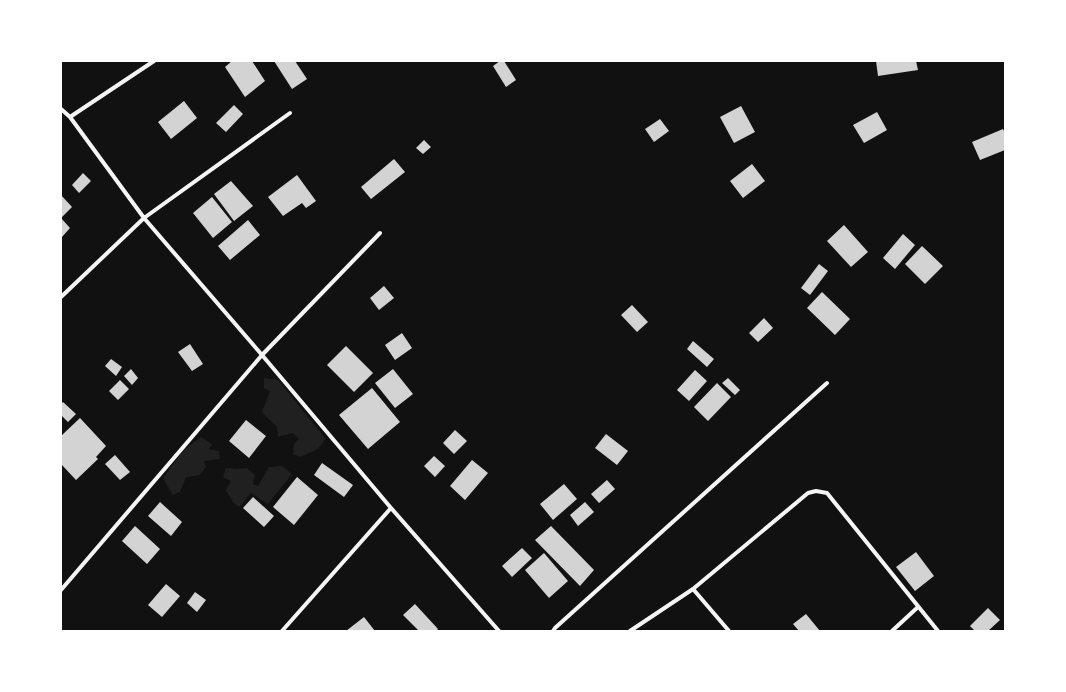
<svg xmlns="http://www.w3.org/2000/svg" width="1066" height="692" font-family="'Source Sans 3',sans-serif">
<rect width="100%" height="100%" fill="#111"/>
<path fill="#202020" d="M 264,378 L 278,380 L 325,438 C 321,450 311,452 300,457 L 293,454 L 294,444 L 299,439 L 293,433 L 278,437 L 277,427 L 262,412 L 270,391 L 264,388 Z
M 201,437 L 212,444 L 209,449 L 219,451 L 220,459 L 204,461 L 206,467 L 200,475 L 186,477 L 180,492 L 173,495 L 163,478 L 184,450 Z
M 282,466 L 292,474 L 268,504 L 251,493 L 239,507 L 233,502 L 226,490 L 231,481 L 223,477 L 226,468 L 237,469 L 247,468 L 255,475 L 253,484 L 258,486 L 269,467 Z"/>
<path fill="#d3d3d3" d="M 232,61 L 252,61 L 265,81 L 245,97 L 225,67 Z
M 274,61 L 295,61 L 307,79 L 292,89 Z
M 500,61 L 504,61 L 516,80 L 506,87 L 493,66 Z
M 876,61 L 916,61 L 918,70 L 878,76 Z
M 184,101 L 197,118 L 171,139 L 158,122 Z
M 234,105 L 243,114 L 226,132 L 216,123 Z
M 741,106 L 755,132 L 734,143 L 720,117 Z
M 877,112 L 887,130 L 864,143 L 853,125 Z
M 660,119 L 669,131 L 654,142 L 645,129 Z
M 1003,129 L 1005,133 L 1005,150 L 980,160 L 972,142 Z
M 424,140 L 431,147 L 423,154 L 416,148 Z
M 394,159 L 405,172 L 371,199 L 361,187 Z
M 752,164 L 765,181 L 743,198 L 730,181 Z
M 83,173 L 91,181 L 79,193 L 72,185 Z
M 297,175 L 316,201 L 306,208 L 302,203 L 283,216 L 268,197 Z
M 231,181 L 253,206 L 234,221 L 214,194 Z
M 61,195 L 72,207 L 61,218 L 70,228 L 62,237 L 61,236 Z
M 212,197 L 232,222 L 213,238 L 193,213 Z
M 248,220 L 260,235 L 230,260 L 218,246 Z
M 844,225 L 868,252 L 851,267 L 827,241 Z
M 903,234 L 915,245 L 895,269 L 883,258 Z
M 922,246 L 943,266 L 925,284 L 905,264 Z
M 819,264 L 828,271 L 810,295 L 801,288 Z
M 384,286 L 394,298 L 379,310 L 370,298 Z
M 822,292 L 850,319 L 835,335 L 807,308 Z
M 632,305 L 648,322 L 637,332 L 621,315 Z
M 764,318 L 773,328 L 758,342 L 749,333 Z
M 402,333 L 412,348 L 395,360 L 385,345 Z
M 693,341 L 714,359 L 707,367 L 687,349 Z
M 190,344 L 203,364 L 192,371 L 178,352 Z
M 346,346 L 373,373 L 354,392 L 327,365 Z
M 111,359 L 122,367 L 116,376 L 105,366 Z
M 131,369 L 138,378 L 132,385 L 124,376 Z
M 393,369 L 413,394 L 395,408 L 375,383 Z
M 695,370 L 707,381 L 689,401 L 677,390 Z
M 728,378 L 740,390 L 735,395 L 722,383 Z
M 120,380 L 129,389 L 118,400 L 109,391 Z
M 717,383 L 731,397 L 708,421 L 694,407 Z
M 372,388 L 400,422 L 368,449 L 339,415 Z
M 63,402 L 76,414 L 68,422 L 61,415 L 61,404 Z
M 80,418 L 106,446 L 96,457 L 98,459 L 76,480 L 61,464 L 61,436 Z
M 246,420 L 266,436 L 249,458 L 229,441 Z
M 455,430 L 467,441 L 454,454 L 443,443 Z
M 606,434 L 628,451 L 617,465 L 595,448 Z
M 115,455 L 130,472 L 120,480 L 105,464 Z
M 434,456 L 445,466 L 435,477 L 424,466 Z
M 472,460 L 488,473 L 465,500 L 450,486 Z
M 322,463 L 353,485 L 344,497 L 314,475 Z
M 297,477 L 318,495 L 294,525 L 273,507 Z
M 607,480 L 615,489 L 599,503 L 591,494 Z
M 564,484 L 577,499 L 553,520 L 540,504 Z
M 253,497 L 274,516 L 264,527 L 243,508 Z
M 160,502 L 182,522 L 171,536 L 148,516 Z
M 585,502 L 594,512 L 578,526 L 570,515 Z
M 135,526 L 160,549 L 147,564 L 122,541 Z
M 551,526 L 594,570 L 580,586 L 535,540 Z
M 522,548 L 532,558 L 512,577 L 502,566 Z
M 916,552 L 934,576 L 915,591 L 896,567 Z
M 544,553 L 568,581 L 549,598 L 525,570 Z
M 166,584 L 180,596 L 162,617 L 148,605 Z
M 195,592 L 206,600 L 197,612 L 187,603 Z
M 415,604 L 438,629 L 436,631 L 419,631 L 403,615 Z
M 988,608 L 1000,620 L 988,631 L 975,631 L 970,626 Z
M 806,614 L 820,631 L 799,631 L 793,624 Z
M 364,617 L 375,631 L 346,631 Z"/>
<g fill="none" stroke-linecap="round" stroke-linejoin="round">
<path stroke="#f5f5f5" stroke-width="4" d="M 61,109 L 70,117 L 144,218 L 262,355 L 391,508 L 499,631
M 70,117 L 154,61
M 61,297 L 144,218 L 290,113
M 693,589 L 729,631
M 61,590 L 262,355 L 380,233
M 282,631 L 391,508
M 553,631 L 555,628 L 827,383
M 630,631 L 693,589 L 808,493 L 816,491 L 827,493 L 938,631
M 892,631 L 918,607"/>
</g>
<rect width="1066" height="692" fill="none" stroke="#ffffff" stroke-width="124"/>
</svg>
